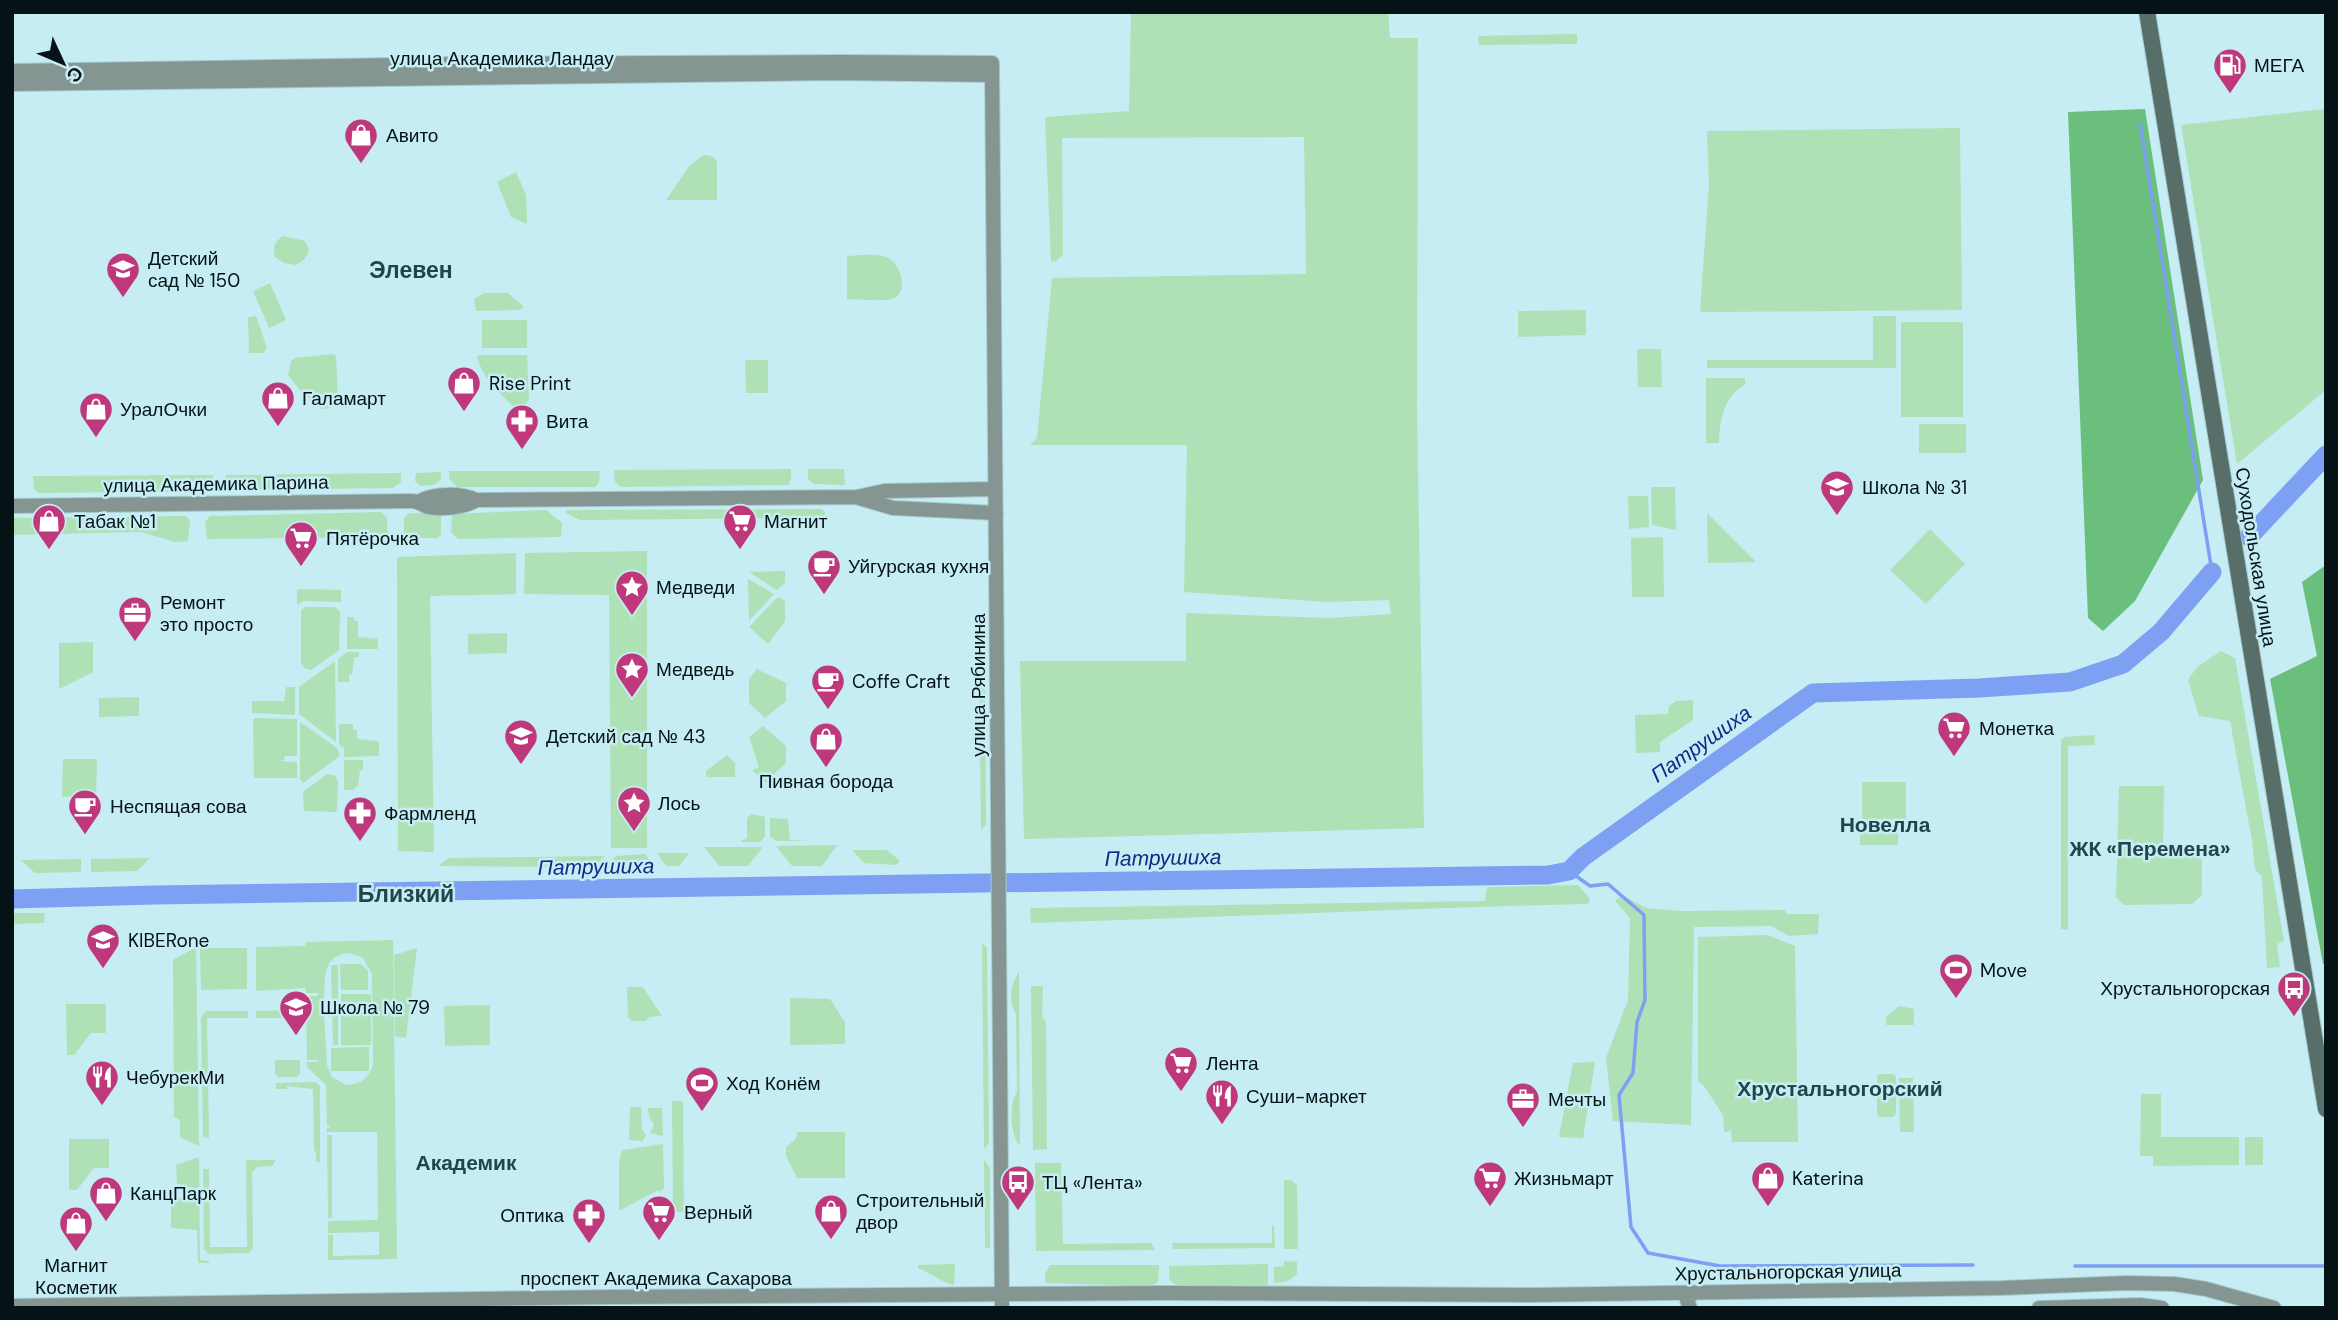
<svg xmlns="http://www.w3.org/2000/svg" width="2338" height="1320" font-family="'DM Sans',sans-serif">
<rect width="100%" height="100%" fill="#c5edf3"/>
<path fill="#aee1b6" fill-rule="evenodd" d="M 1131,12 L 1388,12 L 1390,38 L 1418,38 L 1417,409 L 1424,828 L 1024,839 L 1020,661 L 1186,661 L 1186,613 L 1330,618 L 1391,614 L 1389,600 L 1327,602 L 1184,592 L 1187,445 L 1030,445 L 1037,438 L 1052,278 L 1306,274 L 1304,137 L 1062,138 L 1063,255 L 1056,261 L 1051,262 L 1045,117 L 1129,111 Z
M 1577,34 L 1577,44 L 1479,45 L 1478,36 Z
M 2326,98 L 2326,390 L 2237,464 L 2181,125 L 2324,109 Z
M 1960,128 L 1962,310 L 1700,312 L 1709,183 L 1707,131 Z
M 704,155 L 712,156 L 717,161 L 717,200 L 666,200 L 690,165 Z
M 516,172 L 526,195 L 527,224 L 511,217 L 497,182 Z
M 283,236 L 305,241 L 309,250 L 304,260 L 295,265 L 284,263 L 275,257 C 273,246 274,242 283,236 Z
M 847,256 C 860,256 879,252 890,259 C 902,267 909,295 891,299 C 878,302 861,299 847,299 Z
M 270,283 L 286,320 L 269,328 L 253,291 Z
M 485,293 L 508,293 L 524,307 L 520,310 L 476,311 L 474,299 Z
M 1586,310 L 1586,335 L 1518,337 L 1518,311 Z
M 256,316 L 267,348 L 263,353 L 249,353 L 248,317 Z
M 1873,316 L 1896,316 L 1896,368 L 1707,368 L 1707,360 L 1873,360 Z
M 482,320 L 527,320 L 527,348 L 482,348 Z
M 1901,322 L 1963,322 L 1963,417 L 1901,417 Z
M 1637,349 L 1661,349 L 1662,387 L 1638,387 Z
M 333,354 L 336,356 L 338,402 L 331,408 L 321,409 L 299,389 L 288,375 L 291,361 L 295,358 Z
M 481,355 L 527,355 L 529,399 L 526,404 L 513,406 C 497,390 482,378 477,356 Z
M 745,360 L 768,360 L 768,393 L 746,393 Z
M 1706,378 L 1745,378 L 1745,385 C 1723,396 1720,420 1719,443 L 1706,443 Z
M 1919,424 L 1966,424 L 1966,453 L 1919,453 Z
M 791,469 L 791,480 L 788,485 L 621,487 L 615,482 L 614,470 Z
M 808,469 L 844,469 L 845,485 L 814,484 L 808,479 Z
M 449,471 L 600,471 L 599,482 L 595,487 L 457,487 L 449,479 Z
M 441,472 L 441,479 L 434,485 L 420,486 L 415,481 L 416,473 Z
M 401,473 L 401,482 L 393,488 L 233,490 L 226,484 L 226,475 Z
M 213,475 L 213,485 L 207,491 L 39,493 L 34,489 L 33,476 Z
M 1651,487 L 1675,487 L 1676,530 L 1652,525 Z
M 1628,496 L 1648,496 L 1649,527 L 1629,529 Z
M 821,509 L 825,512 L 825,520 C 814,529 802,524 790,518 L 580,520 L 566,513 L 567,510 Z
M 546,510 L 562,523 L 561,537 L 458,539 L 451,532 L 452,514 Z
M 381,512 L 387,518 L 388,537 L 207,539 L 205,522 L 210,516 Z
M 409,513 L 441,514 L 441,534 L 438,538 L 404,538 L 404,518 Z
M 1707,513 L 1756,562 L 1708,563 Z
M 186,516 L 190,521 L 188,541 L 175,542 L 141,532 L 12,535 L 12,518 Z
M 1930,529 L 1965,564 L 1926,604 L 1890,570 Z
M 1663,537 L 1664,597 L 1632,597 L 1631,538 Z
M 647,551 L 647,848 L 611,848 L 609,595 L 524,594 L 525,553 Z
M 516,553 L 516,594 L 430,596 L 434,852 L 398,851 L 397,557 Z
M 785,571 L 785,583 L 777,590 L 749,572 Z
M 748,579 L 774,594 L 749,621 Z
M 300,589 L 341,590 L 341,602 L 304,601 L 297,605 L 297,590 Z
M 778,597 L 785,601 L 785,621 L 768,644 L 749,627 Z
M 305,607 L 335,607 L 340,612 L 339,650 L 311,670 L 304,668 L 301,663 L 301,610 Z
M 347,617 L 354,617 L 354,621 L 358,621 L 358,637 L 378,639 L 378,649 L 347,649 Z
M 507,633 L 507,653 L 468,654 L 468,634 Z
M 93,642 L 93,672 L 59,689 L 59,643 Z
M 2221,651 L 2235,658 L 2284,941 L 2277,944 L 2280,967 L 2267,968 L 2262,876 L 2255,870 L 2252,841 L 2230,721 L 2199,716 L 2188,680 L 2197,667 Z
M 347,652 L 359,652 L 359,657 L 354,657 L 352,675 L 349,675 L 349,682 L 338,682 L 338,659 Z
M 335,661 L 336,742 L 299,714 L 299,687 Z
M 979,667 L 983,667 L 985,672 L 986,825 L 981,830 Z
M 757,669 L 786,683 L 786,701 L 765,718 L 749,703 L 749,679 Z
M 286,687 L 295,687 L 295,715 L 252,713 L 252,701 L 284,701 Z
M 139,697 L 139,716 L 99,717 L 99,698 Z
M 1693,700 L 1693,720 L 1660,742 L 1660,752 L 1636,753 L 1635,715 L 1668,714 L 1669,706 L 1676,701 Z
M 255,718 L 297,719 L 297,756 L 285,756 L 284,760 L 279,761 L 297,762 L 297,778 L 254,778 L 253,721 Z
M 300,722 L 337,748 L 340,756 L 303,783 L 300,779 Z
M 339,724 L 353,724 L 353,729 L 357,730 L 357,739 L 379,741 L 379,756 L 344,757 L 344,748 L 339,744 Z
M 763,726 L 786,746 L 786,763 L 765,783 L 752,770 L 759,767 L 749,737 Z
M 2094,735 L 2095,745 L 2068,746 L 2068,930 L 2061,929 L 2061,740 L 2065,737 Z
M 727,755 L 735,763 L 735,777 L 706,777 L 706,771 Z
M 63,759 L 97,759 L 96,796 L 62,797 Z
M 344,760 L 363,760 L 363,770 L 360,770 L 358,787 L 355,787 L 355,790 L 344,790 Z
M 327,774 L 334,775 L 338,781 L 337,810 L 334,812 L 304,811 L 303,792 Z
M 1862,782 L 1906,782 L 1906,819 L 1862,819 Z
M 2119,786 L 2164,786 L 2163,856 L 2197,855 L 2202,860 L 2202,895 L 2192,904 L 2124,905 L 2116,897 Z
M 751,814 L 765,817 L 765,836 L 760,842 L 742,842 L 741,840 L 747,839 L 747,818 Z
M 770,818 L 788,819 L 790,840 L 813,841 L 776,841 L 770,836 Z
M 1898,824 L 1898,845 L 1860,845 L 1860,825 Z
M 837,845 L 822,866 L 792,866 L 776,846 Z
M 704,847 L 763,847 L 748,866 L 719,866 Z
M 852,850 L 887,850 L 900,861 L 896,865 L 864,863 Z
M 657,853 L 689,853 L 679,866 L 666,866 Z
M 645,854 L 654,867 L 607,867 L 616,856 Z
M 605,856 L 594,867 L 438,866 L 449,858 Z
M 150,858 L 137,871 L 91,872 L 91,859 Z
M 81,859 L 81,872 L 35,873 L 21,860 Z
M 1578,885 L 1590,899 L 1588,904 C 1402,908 1217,918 1031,923 L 1030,908 L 1485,901 L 1487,887 Z
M 1622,895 L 1646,908 L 1682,911 L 1784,910 L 1788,914 L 1819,914 L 1818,934 L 1789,936 L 1771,926 L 1694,927 L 1691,1125 L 1613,1121 L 1606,1058 L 1628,1000 L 1630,918 L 1615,901 Z
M 12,913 L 45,913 L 44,923 L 12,924 Z
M 1767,935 L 1795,946 L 1798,1142 L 1732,1142 L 1731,1131 L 1724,1132 L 1723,1115 L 1704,1086 L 1698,1081 L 1698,937 Z
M 393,940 L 397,1259 L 328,1260 L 328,1235 L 333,1235 L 333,1256 L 379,1255 L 379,1232 L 328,1233 L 328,1221 L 378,1220 L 377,1132 L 327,1132 L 327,1128 L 331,1127 L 327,1125 L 326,1085 L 307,1067 L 307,1062 L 318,1062 L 319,1060 L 307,1060 L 306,996 L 318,996 L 318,993 L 306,993 L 306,988 L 256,991 L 256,947 L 305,946 L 306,942 ZM 349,953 L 363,958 L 372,974 L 373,1065 C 368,1079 361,1084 346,1085 L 332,1077 L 327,1065 C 326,1045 321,983 327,968 C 331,958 339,954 349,953 Z
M 982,943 L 987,948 L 989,1143 L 984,1149 Z
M 196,947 L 199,1146 L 180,1137 L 180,1120 L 174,1117 L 173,960 Z
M 200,948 L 247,948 L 247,989 L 201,990 Z
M 417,948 L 406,1038 L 395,1036 L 394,955 Z
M 340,964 L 361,964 L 368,971 L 368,990 L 341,990 Z
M 331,965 L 338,965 L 338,1045 L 333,1045 Z
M 1019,972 L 1020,1144 L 1019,1145 C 1010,1133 1009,1104 1017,1092 L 1016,1014 C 1008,1002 1010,984 1019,972 Z
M 1031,986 L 1043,986 L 1042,1016 L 1046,1022 L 1047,1149 L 1033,1150 Z
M 627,987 L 643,987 L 662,1016 L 649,1017 L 646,1021 L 632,1021 L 628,1017 Z
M 341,994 L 371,994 L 371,1045 L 341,1045 Z
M 790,998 L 830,999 L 845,1022 L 845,1044 L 790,1045 Z
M 106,1004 L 106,1033 L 91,1033 L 74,1055 L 67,1055 L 66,1004 Z
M 490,1005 L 490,1045 L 445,1046 L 444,1006 Z
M 1899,1006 L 1914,1009 L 1914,1025 L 1886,1025 L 1886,1017 Z
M 295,1010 L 300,1018 L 256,1018 L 256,1011 Z
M 206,1011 L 248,1011 L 248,1018 L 207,1018 L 209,1138 L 203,1137 L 201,1017 Z
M 369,1047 L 369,1071 L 331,1071 L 331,1048 Z
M 275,1060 L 300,1060 L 300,1074 L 297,1077 L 278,1077 L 275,1074 Z
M 1595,1062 L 1583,1138 L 1559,1137 L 1573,1063 Z
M 1880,1074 L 1893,1074 L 1896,1076 L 1896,1113 L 1893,1117 L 1880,1117 L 1877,1115 L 1877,1076 Z
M 1899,1078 L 1913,1078 L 1914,1132 L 1900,1132 Z
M 315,1082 L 320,1086 L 320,1162 L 316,1162 L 316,1151 L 314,1151 L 313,1089 L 287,1086 L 287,1089 L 276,1089 L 276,1083 Z
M 2141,1094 L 2161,1094 L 2161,1137 L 2239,1137 L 2239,1165 L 2153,1166 L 2153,1156 L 2140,1156 Z
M 672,1101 L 683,1101 L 684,1212 L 673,1212 Z
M 630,1107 L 641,1107 L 642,1130 L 646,1135 L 643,1141 L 629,1140 Z
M 648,1108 L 662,1108 L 663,1136 L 650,1133 L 654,1124 L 649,1117 Z
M 797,1132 L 845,1132 L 845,1178 L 797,1178 L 786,1156 L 786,1147 L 796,1139 Z
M 327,1135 L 332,1135 L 332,1218 L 328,1218 Z
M 2245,1137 L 2263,1137 L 2263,1165 L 2245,1165 Z
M 69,1139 L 109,1139 L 109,1168 L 94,1168 L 77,1190 L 69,1190 Z
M 663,1144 L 664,1188 L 659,1192 L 658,1190 L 619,1211 L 619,1163 L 622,1150 Z
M 199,1157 L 200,1260 L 209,1261 L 209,1263 L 198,1263 L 197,1230 L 171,1228 L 171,1202 L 192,1193 L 192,1188 L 177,1184 L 176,1165 Z
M 246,1160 L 276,1160 L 272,1166 L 257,1167 L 252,1173 L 253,1248 L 249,1253 L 209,1254 L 204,1249 L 203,1169 L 209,1169 L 210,1247 L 247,1247 Z
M 984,1160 L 990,1168 L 990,1248 L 985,1248 Z
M 1035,1163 L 1061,1163 L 1063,1244 L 1151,1243 L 1155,1250 L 1036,1251 Z
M 1284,1180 L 1291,1180 L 1297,1185 L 1298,1249 L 1284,1249 Z
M 1272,1225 L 1274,1226 L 1275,1248 L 1173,1249 L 1172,1243 L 1272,1243 Z
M 1284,1261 L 1297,1262 L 1297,1274 L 1288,1281 L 1274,1283 L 1274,1267 L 1284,1266 Z
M 955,1264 L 954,1285 C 940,1282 932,1273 918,1268 L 918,1265 Z
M 1268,1264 L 1268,1285 L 1177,1286 L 1169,1279 L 1169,1266 Z
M 1050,1265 L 1159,1265 L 1158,1282 L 1151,1286 L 1045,1283 L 1045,1274 Z"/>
<path fill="#6abf7d" d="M 2145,109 L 2203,480 L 2135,601 L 2103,631 L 2088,618 L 2068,112 Z
M 2326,565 L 2326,963 L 2323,964 L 2270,679 L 2317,656 L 2302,582 Z"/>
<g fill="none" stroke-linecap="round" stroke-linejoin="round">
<path stroke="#7ea0f2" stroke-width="3.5" d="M 2140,123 L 2212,572
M 1569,871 L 1590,886 L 1608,884 L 1644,915 L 1645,1000 L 1637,1022 L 1633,1073 L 1619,1095 L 1631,1227 L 1648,1253 L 1720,1266 L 1973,1265
M 2075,1266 L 2326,1266"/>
<path stroke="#7ea0f2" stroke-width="19" d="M 2249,537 L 2326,455
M 12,899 L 154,895 L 1548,875 L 1569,871 L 1583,857 L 1813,693 L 1979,688 L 2070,682 L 2123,664 L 2161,632 L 2212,572"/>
<g stroke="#a6cad0" stroke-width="16">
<path id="tertiary" d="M 12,71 L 458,64 L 839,62 L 992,63 L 1002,1308
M 12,84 L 834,73 L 992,75
M 859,498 L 893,508 L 996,513
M 420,501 C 434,493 461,493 476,500 L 857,497 L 884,491 L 995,489
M 12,506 L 411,501 C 419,501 422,505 428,507 C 440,510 467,507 476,500
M 12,1306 L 612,1297 L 1164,1293 L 1534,1295 L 2002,1288 L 2126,1283 L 2174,1284 L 2206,1289 L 2274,1308
M 1690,1308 L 1687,1300 L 1693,1293
M 2039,1308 L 2140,1305 L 2162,1308"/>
</g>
<g stroke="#a6cad0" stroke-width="18">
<path id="secondary" d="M 2147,12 L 2326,1109"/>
</g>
<use href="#tertiary" stroke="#859591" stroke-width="14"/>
<use href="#secondary" stroke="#586f69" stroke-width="16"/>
</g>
<defs>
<g id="fuel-pin" transform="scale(1.75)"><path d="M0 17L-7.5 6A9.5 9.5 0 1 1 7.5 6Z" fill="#be387b" stroke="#c5edf3"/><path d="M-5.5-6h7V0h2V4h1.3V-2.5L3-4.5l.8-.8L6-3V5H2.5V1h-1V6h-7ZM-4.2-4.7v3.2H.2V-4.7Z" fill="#fff"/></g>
<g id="shop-pin" transform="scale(1.75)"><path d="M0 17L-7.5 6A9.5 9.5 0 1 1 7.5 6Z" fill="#be387b" stroke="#c5edf3"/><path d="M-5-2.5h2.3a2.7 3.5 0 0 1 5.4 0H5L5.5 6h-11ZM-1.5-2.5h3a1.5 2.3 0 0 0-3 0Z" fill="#fff"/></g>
<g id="school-pin" transform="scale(1.75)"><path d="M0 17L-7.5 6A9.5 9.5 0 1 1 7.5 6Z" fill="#be387b" stroke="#c5edf3"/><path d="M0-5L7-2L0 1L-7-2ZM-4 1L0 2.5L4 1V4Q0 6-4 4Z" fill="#fff"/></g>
<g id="pharmacy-pin" transform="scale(1.75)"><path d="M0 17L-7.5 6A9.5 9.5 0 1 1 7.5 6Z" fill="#be387b" stroke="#c5edf3"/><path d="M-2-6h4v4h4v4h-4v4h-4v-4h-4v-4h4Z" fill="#fff"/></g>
<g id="supermarket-pin" transform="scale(1.75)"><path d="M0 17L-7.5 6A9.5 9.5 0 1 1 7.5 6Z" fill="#be387b" stroke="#c5edf3"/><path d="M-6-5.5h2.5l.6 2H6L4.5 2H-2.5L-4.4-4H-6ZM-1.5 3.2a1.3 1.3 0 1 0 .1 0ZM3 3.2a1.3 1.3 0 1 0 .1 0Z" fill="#fff"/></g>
<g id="cafe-pin" transform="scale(1.75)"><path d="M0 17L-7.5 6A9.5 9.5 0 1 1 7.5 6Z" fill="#be387b" stroke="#c5edf3"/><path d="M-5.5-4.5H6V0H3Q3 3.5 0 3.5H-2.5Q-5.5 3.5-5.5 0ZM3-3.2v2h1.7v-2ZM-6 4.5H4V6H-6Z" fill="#fff"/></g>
<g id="sight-pin" transform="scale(1.75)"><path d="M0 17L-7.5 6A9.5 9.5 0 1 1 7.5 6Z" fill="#be387b" stroke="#c5edf3"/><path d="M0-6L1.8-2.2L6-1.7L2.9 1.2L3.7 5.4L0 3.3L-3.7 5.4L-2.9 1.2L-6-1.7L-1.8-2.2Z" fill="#fff"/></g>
<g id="office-pin" transform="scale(1.75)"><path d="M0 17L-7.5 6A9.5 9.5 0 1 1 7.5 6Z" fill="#be387b" stroke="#c5edf3"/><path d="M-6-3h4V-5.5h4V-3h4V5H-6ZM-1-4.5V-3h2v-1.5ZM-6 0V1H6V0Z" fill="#fff"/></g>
<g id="stadium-pin" transform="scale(1.75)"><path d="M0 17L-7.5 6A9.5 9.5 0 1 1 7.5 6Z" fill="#be387b" stroke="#c5edf3"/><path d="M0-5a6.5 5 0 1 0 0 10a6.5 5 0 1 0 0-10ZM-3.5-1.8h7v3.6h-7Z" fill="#fff"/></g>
<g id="bus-pin" transform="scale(1.75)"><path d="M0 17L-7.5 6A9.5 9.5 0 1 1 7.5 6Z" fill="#be387b" stroke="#c5edf3"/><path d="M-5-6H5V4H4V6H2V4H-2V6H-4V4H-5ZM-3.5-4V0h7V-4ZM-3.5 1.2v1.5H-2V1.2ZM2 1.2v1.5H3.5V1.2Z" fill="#fff"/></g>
<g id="restaurant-pin" transform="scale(1.75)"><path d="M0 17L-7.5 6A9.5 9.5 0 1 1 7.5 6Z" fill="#be387b" stroke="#c5edf3"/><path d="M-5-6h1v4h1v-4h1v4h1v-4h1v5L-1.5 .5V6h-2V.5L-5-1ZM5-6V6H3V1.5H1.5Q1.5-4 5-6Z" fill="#fff"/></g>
</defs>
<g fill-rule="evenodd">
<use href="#fuel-pin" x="2230" y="65"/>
<use href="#shop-pin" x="361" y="135"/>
<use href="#school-pin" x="123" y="269"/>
<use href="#shop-pin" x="464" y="383"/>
<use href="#shop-pin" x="278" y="398"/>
<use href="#shop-pin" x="96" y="409"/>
<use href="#pharmacy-pin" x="522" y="421"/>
<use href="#school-pin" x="1837" y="487"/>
<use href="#shop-pin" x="49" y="521"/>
<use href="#supermarket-pin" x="740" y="521"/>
<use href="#supermarket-pin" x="301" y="538"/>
<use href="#cafe-pin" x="824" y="566"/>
<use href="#sight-pin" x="632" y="587"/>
<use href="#office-pin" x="135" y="613"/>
<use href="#sight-pin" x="632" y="669"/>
<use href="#cafe-pin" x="828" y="681"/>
<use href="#supermarket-pin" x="1954" y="728"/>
<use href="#school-pin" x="521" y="736"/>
<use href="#shop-pin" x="826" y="739"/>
<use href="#sight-pin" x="634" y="803"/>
<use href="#cafe-pin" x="85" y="806"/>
<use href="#pharmacy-pin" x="360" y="813"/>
<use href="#school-pin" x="103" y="940"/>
<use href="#stadium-pin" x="1956" y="970"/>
<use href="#bus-pin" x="2294" y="988"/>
<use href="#school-pin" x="296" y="1007"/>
<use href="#supermarket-pin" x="1181" y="1063"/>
<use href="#restaurant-pin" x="102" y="1077"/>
<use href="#stadium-pin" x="702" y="1083"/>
<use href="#restaurant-pin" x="1222" y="1096"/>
<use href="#office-pin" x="1523" y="1099"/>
<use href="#supermarket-pin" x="1490" y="1178"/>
<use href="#shop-pin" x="1768" y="1178"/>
<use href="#bus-pin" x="1018" y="1182"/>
<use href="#shop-pin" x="106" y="1193"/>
<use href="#shop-pin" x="831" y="1211"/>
<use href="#supermarket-pin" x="659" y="1212"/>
<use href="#pharmacy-pin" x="589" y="1215"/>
<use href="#shop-pin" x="76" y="1223"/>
</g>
<g text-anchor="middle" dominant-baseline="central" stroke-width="5" stroke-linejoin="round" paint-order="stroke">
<g font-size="19" fill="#051316" stroke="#c5edf3">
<text x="502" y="58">улица Академика Ландау</text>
<text transform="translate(216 484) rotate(-1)">улица Академика Парина</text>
<text transform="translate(2256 557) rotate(81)">Суходольская улица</text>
<text transform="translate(978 685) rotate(-90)">улица Рябинина</text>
<text transform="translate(1788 1272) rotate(-1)">Хрустальногорская улица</text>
<text x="656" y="1278">проспект Академика Сахарова</text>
</g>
<g font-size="19" fill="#051316" stroke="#c5edf3" text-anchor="start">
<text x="2254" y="65">МЕГА</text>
<text x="386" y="135">Авито</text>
<text x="148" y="258">Детский<tspan x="148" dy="22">сад № 150</tspan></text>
<text x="489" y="383">Rise Print</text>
<text x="302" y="398">Галамарт</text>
<text x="120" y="409">УралОчки</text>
<text x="546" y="421">Вита</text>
<text x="1862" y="487">Школа № 31</text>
<text x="74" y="521">Табак №1</text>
<text x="764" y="521">Магнит</text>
<text x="326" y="538">Пятёрочка</text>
<text x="848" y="566">Уйгурская кухня</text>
<text x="656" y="587">Медведи</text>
<text x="160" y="602">Ремонт<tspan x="160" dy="22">это просто</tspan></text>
<text x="656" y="669">Медведь</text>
<text x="852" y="681">Coffe Craft</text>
<text x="1979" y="728">Монетка</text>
<text x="546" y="736">Детский сад № 43</text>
<text x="826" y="781" text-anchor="middle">Пивная борода</text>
<text x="658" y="803">Лось</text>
<text x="110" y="806">Неспящая сова</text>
<text x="384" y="813">Фармленд</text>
<text x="128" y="940">KIBERone</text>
<text x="1980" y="970">Move</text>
<text x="2270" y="988" text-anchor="end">Хрустальногорская</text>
<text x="320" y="1007">Школа № 79</text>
<text x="1206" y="1063">Лента</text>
<text x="126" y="1077">ЧебурекМи</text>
<text x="726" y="1083">Ход Конём</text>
<text x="1246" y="1096">Суши-маркет</text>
<text x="1548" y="1099">Мечты</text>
<text x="1514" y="1178">Жизньмарт</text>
<text x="1792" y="1178">Katerina</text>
<text x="1042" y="1182">ТЦ «Лента»</text>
<text x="130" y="1193">КанцПарк</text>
<text x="856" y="1200">Строительный<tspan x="856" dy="22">двор</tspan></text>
<text x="684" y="1212">Верный</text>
<text x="564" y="1215" text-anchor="end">Оптика</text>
<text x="76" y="1265" text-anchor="middle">Магнит<tspan x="76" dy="22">Косметик</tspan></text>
</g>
<g font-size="21" font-style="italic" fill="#122986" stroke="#c5edf3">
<text transform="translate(1701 744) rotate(-35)">Патрушиха</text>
<text transform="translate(1163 858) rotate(-1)">Патрушиха</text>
<text transform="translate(596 867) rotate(-1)">Патрушиха</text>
</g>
<g font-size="21" font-weight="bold" fill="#21454a" stroke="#c5edf3">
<text x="1885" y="825">Новелла</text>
<text x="2150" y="849">ЖК «Перемена»</text>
<text x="1840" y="1089">Хрустальногорский</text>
<text x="466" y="1163">Академик</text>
</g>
<g font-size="23" font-weight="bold" fill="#21454a" stroke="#c5edf3">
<text x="411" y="270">Элевен</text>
<text x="406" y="894">Близкий</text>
</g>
</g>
<rect width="2338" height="1320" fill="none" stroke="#051316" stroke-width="28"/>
<g transform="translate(63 63) rotate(134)" stroke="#c5edf3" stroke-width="5" paint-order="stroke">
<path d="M0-5L12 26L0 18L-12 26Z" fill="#051316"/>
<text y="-10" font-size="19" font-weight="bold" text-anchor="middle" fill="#051316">С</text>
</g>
</svg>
